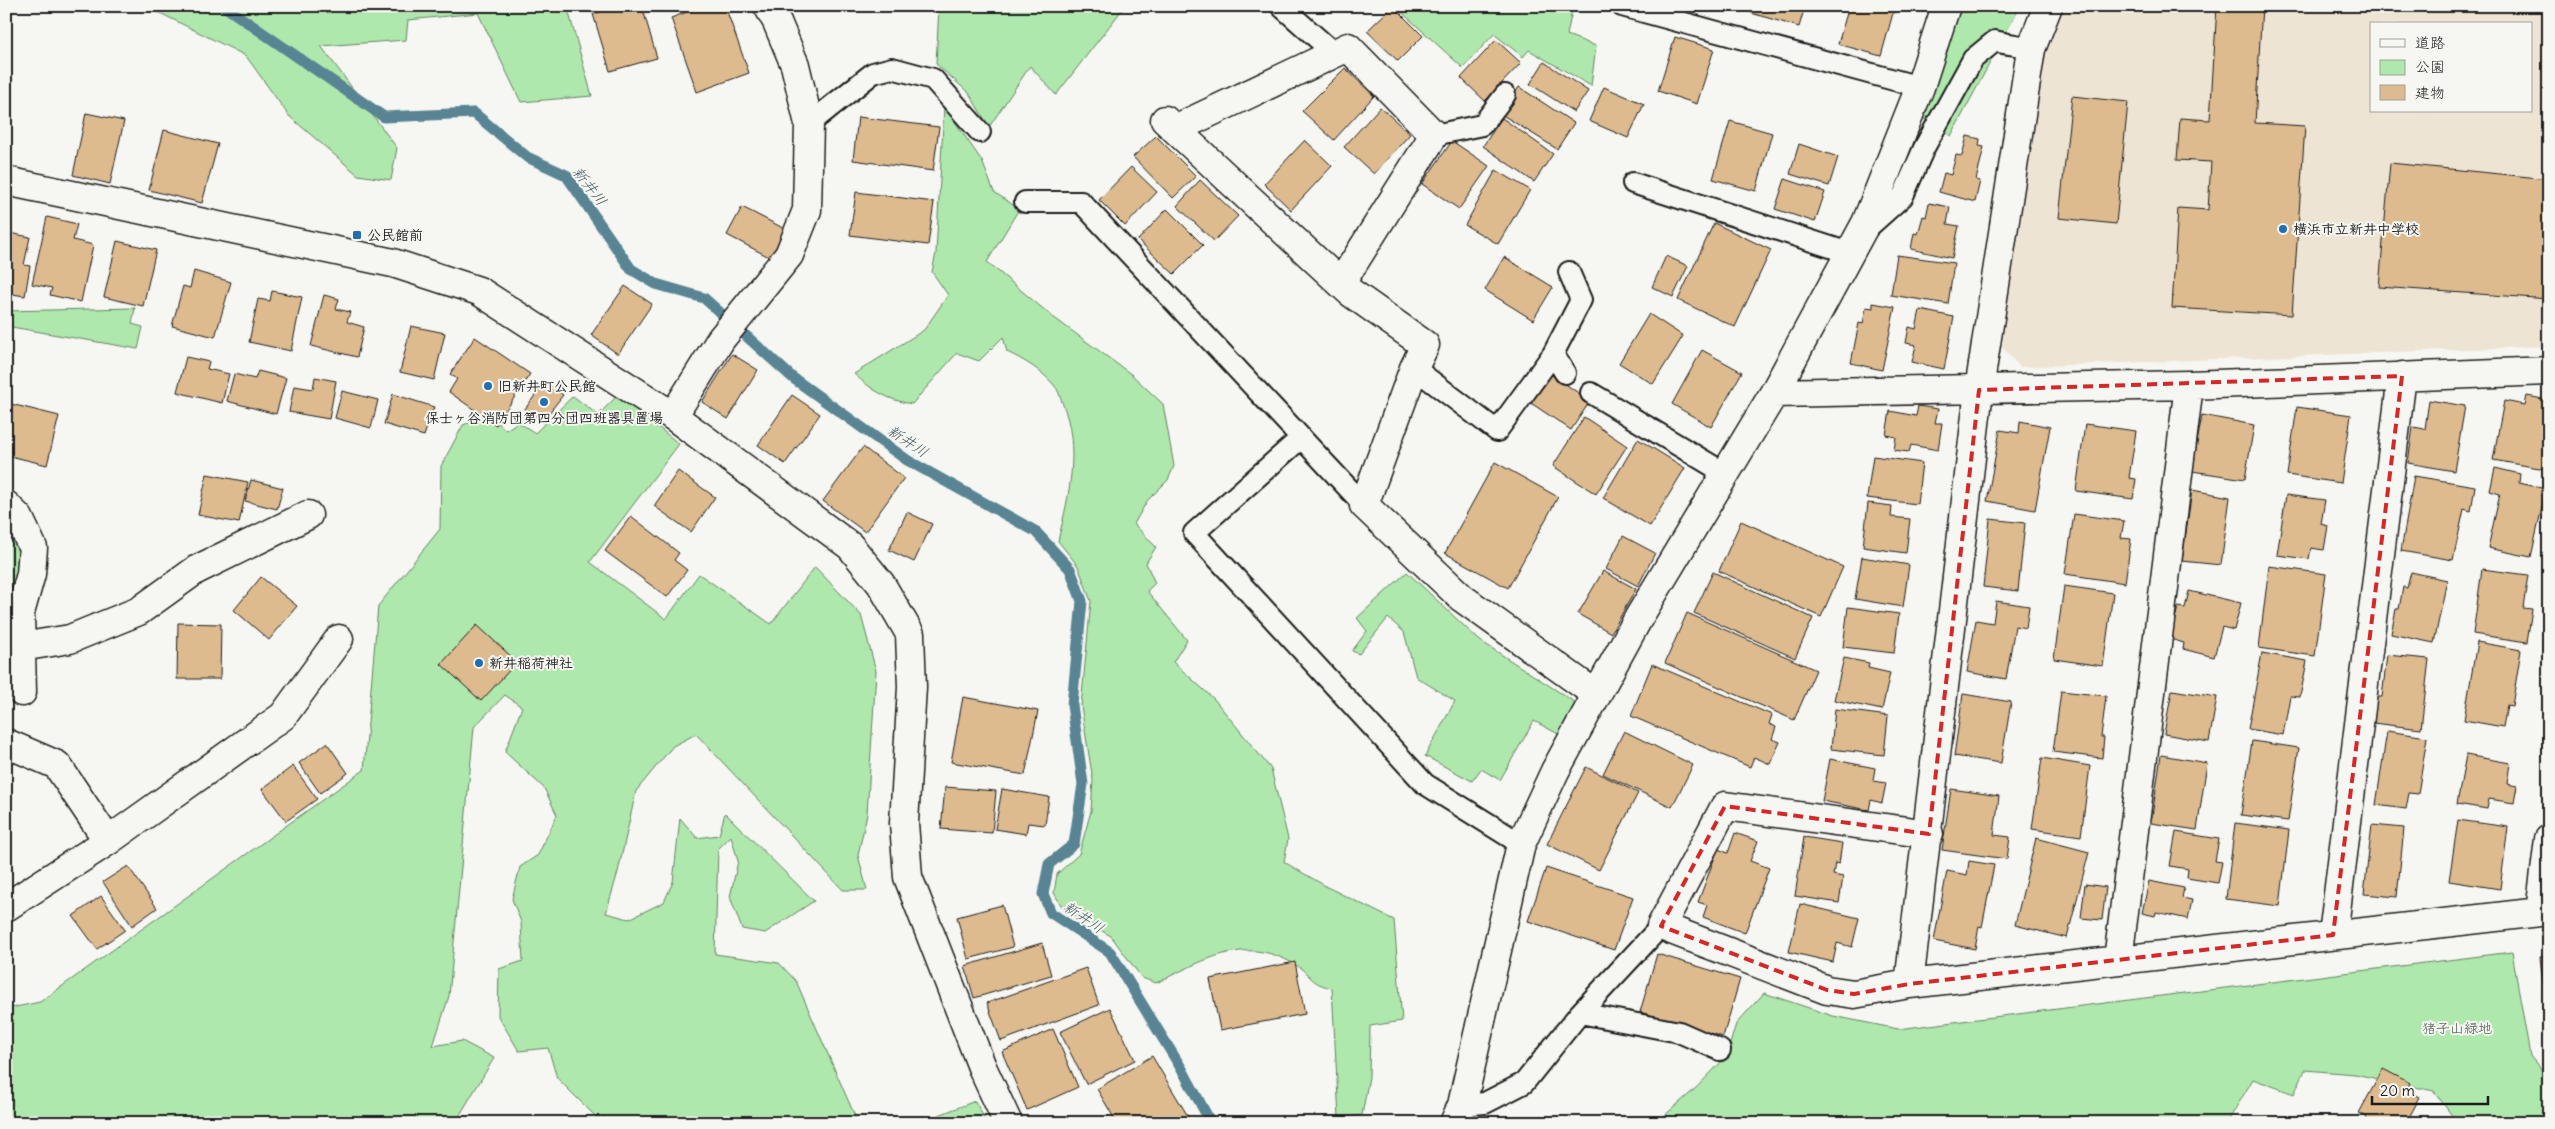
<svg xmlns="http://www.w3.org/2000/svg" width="2555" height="1129" font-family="Delius,'Klee One',sans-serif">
<rect width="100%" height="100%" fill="#f6f6f2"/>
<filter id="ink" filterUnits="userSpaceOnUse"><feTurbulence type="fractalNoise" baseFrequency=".02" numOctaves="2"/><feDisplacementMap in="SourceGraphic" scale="10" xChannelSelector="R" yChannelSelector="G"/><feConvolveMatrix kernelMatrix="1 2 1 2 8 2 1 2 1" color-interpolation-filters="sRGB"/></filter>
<g filter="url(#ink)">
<path fill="#eee4d4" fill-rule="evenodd" d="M 2063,6 L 2549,6 L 2549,346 L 2020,367 L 2002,347 L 2036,80 ZM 2371,24 L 2531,24 L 2531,111 L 2371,111 Z"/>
<path fill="#aee8ac" stroke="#658264" d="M 146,6 L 567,6 L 592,96 L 521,102 L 478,13 L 408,20 L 406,40 L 321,46 L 397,148 L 391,180 L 358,175 L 289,116 L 246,56 Z
M 941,6 L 1125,6 L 1056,95 L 1030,66 L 989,127 L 969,93 L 936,64 L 939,7 Z
M 1395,6 L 1573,6 L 1567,35 L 1596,46 L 1591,86 L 1529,50 L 1523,57 L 1494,34 L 1463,68 Z
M 1956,6 L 2020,6 L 1951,136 L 1923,118 Z
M 944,106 L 982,161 L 994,192 L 1019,209 L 987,262 L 1053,317 L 1132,375 L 1163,404 L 1174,466 L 1168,480 L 1147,501 L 1134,524 L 1156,547 L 1146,563 L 1155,583 L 1147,591 L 1187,640 L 1173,662 L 1214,699 L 1271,769 L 1288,839 L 1284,862 L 1329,888 L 1394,920 L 1402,1021 L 1370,1026 L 1369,1077 L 1362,1115 L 1339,1118 L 1332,988 C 1308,983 1312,974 1294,964 C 1243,934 1203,961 1156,983 L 1142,978 L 1111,936 L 1064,910 L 1054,893 L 1057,874 L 1079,854 L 1091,811 L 1093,780 L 1081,706 L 1091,601 L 1078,566 L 1058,541 C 1069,495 1081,448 1062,402 C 1060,396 1058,389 1054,385 C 1041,370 1024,360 1007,352 L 1003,337 L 979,361 L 957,353 L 912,404 C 887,400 872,390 854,374 L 924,330 L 948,295 L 932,272 L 936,253 Z
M 135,308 L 132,324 L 143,327 L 138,349 L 6,326 L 6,311 Z
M 618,395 L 679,444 L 590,562 L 666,619 L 699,574 L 771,624 L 815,567 L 861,615 L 876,671 L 867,814 L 858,855 L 867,890 L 843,890 L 696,734 L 673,746 L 636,791 L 618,872 L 606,913 L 629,919 L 664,902 L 673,882 L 680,818 L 697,838 L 719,835 L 725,813 L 814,901 L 765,933 L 742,929 L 730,897 L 738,861 L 731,836 L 718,849 L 715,954 L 779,963 L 796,981 L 858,1123 L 602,1123 L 557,1078 L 548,1048 L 519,1051 L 498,1016 L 499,969 L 523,961 L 521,922 L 512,899 L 520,867 L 538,855 L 557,815 L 544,788 L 505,752 L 522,707 L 505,695 L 474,727 L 449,996 L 433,1046 L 462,1041 L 494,1058 L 455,1123 L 6,1123 L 6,1009 L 40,1002 L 364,770 L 378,606 L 440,529 L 441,466 L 463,425 L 489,415 L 506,430 L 518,422 L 535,433 L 573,396 L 598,415 Z
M 6,524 L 25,551 L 23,570 L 6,612 Z
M 1407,572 L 1479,640 L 1579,705 L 1562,736 L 1534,721 L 1500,780 L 1481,769 L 1472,781 L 1425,756 L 1455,701 L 1416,677 L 1404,632 L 1388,618 L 1359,654 L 1352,651 L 1367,631 L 1357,618 Z
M 2512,952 L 2530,1056 L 2549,1079 L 2549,1123 L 2453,1123 L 2453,1117 L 2434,1091 L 2355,1074 L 2305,1070 L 2294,1094 L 2253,1079 L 2227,1123 L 1656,1123 L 1695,1089 L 1726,1057 L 1736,1024 L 1764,993 L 1833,1016 L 1898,1029 Z
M 975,1101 L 987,1123 L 918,1123 Z"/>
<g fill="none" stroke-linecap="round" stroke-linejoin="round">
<path stroke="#598493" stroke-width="11" d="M 224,6 L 384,117 L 474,113 L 527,157 L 566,175 L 631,269 L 656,284 L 704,298 L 793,378 L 907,460 L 1035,531 L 1070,569 L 1082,601 L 1072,705 L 1083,784 L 1074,844 L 1049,864 L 1043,894 L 1051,913 L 1110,952 L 1183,1071 L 1211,1123"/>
</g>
<path fill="#ddbb8f" stroke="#1c1c1c" d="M 622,6 L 642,6 L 657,58 L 610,71 L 593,14 Z
M 703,6 L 725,6 L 749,73 L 697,92 L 671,18 Z
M 1393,6 L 1423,36 L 1398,61 L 1367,31 Z
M 1752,6 L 1805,6 L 1799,27 L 1751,13 Z
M 1849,6 L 1895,6 L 1881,56 L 1838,44 Z
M 2217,6 L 2262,6 L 2255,123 L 2305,126 L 2292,315 L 2172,308 L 2178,208 L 2208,210 L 2211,162 L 2177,160 L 2180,118 L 2210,120 Z
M 1675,37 L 1714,49 L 1697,104 L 1658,91 Z
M 1496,40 L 1521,63 L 1485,101 L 1461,78 Z
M 1544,62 L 1588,91 L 1574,112 L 1530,84 Z
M 1345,68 L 1374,96 L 1334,140 L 1302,111 Z
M 1519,87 L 1574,123 L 1557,149 L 1501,114 Z
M 1604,87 L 1644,104 L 1628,138 L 1589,121 Z
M 2072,96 L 2128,102 L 2116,224 L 2059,218 Z
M 1380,107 L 1410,134 L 1374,174 L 1344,147 Z
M 86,113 L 124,121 L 110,184 L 73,175 Z
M 858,117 L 939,127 L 933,171 L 853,160 Z
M 1502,118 L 1553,154 L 1534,182 L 1483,146 Z
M 1730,121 L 1772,133 L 1756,191 L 1713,179 Z
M 164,130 L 218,144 L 202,203 L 149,190 Z
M 1156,136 L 1196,176 L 1173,198 L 1133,157 Z
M 1967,136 L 1980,139 L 1979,146 L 1984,147 L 1976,180 L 1980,181 L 1975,202 L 1939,192 L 1944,173 L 1951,175 L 1956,155 L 1962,156 Z
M 1305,140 L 1332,166 L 1291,210 L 1264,184 Z
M 1452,141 L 1489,166 L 1459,209 L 1422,184 Z
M 1799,144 L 1838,157 L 1829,186 L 1790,174 Z
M 2390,163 L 2549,179 L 2549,299 L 2379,287 Z
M 1131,167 L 1157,192 L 1125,226 L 1099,200 Z
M 1496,170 L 1530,190 L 1498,244 L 1465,225 Z
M 1785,179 L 1825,192 L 1815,222 L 1775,209 Z
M 1200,180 L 1238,216 L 1214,241 L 1177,206 Z
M 856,192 L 934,202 L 928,245 L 850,235 Z
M 1929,203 L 1950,207 L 1947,224 L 1959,226 L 1952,258 L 1911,249 L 1914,233 L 1918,234 L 1923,216 L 1926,217 Z
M 742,207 L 785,229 L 771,258 L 727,235 Z
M 1167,209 L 1203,245 L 1174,274 L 1138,240 Z
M 47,217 L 77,224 L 73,240 L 93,245 L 81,302 L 50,295 L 52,288 L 32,284 Z
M 1714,223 L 1771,250 L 1735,327 L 1678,300 Z
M 9,233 L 30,237 L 24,265 L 30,266 L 25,296 L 6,293 L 6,246 Z
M 117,241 L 156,250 L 143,306 L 104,297 Z
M 1897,255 L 1954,263 L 1948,304 L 1891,295 Z
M 1666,256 L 1688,266 L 1673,297 L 1652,287 Z
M 1504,257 L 1553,287 L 1533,320 L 1485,290 Z
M 194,271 L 231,282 L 215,337 L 172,326 L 183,286 L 190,288 Z
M 625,286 L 652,304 L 618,354 L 591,335 Z
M 272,291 L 302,297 L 291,351 L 249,342 L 258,299 L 270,301 Z
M 324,295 L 339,299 L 336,309 L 350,312 L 347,322 L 364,327 L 357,357 L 311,346 Z
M 1873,303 L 1895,307 L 1882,370 L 1851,363 L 1859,323 L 1863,324 L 1866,307 L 1873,308 Z
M 1920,310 L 1954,317 L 1944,369 L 1912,362 L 1916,345 L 1906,343 L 1909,327 L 1916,329 Z
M 1649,314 L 1683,336 L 1653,384 L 1619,363 Z
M 411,326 L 445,333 L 434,380 L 400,372 Z
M 475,337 L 530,374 L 496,425 L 449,392 L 457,379 L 450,374 Z
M 1702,350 L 1742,372 L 1711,427 L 1672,404 Z
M 732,354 L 758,370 L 728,419 L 702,402 Z
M 186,357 L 209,362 L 207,369 L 229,374 L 222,403 L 177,392 Z
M 258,371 L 286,378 L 276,414 L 227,401 L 234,374 L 255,379 Z
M 1548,372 L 1590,401 L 1571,430 L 1528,401 Z
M 315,377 L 336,381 L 329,419 L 289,412 L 294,386 L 313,389 Z
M 545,382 L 563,395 L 542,422 L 525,409 Z
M 342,391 L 378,400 L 371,428 L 335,418 Z
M 393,394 L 434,407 L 424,436 L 384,424 Z
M 792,395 L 820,414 L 785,464 L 758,445 Z
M 2527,396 L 2548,400 L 2542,436 L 2549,438 L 2545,469 L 2493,460 L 2504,401 L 2525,405 Z
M 2429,400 L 2465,406 L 2454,471 L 2408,463 L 2413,427 L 2425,429 Z
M 11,404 L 59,416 L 47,465 L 6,455 L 6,421 Z
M 1918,406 L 1938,409 L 1935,423 L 1942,423 L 1938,450 L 1911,445 L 1909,452 L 1894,450 L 1896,437 L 1886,435 L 1890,411 L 1916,416 Z
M 2297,407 L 2351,415 L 2341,483 L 2287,475 Z
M 2202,415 L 2254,425 L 2245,479 L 2192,471 Z
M 1584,417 L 1627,446 L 1596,494 L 1553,466 Z
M 2020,421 L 2050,427 L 2035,510 L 1987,501 L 2000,430 L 2019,433 Z
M 2085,424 L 2136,431 L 2129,478 L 2136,479 L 2133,499 L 2076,491 Z
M 1638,439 L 1685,468 L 1650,526 L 1603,498 Z
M 863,447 L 904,478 L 865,532 L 823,501 Z
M 1873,456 L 1922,463 L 1917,504 L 1867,498 Z
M 1495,462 L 1558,497 L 1508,588 L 1445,553 Z
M 2495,468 L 2520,474 L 2519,483 L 2546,489 L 2531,557 L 2488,548 L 2500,494 L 2490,491 Z
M 678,471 L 715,497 L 691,532 L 654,506 Z
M 207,474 L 248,482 L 239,523 L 198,515 Z
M 2414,476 L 2475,486 L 2471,511 L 2464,509 L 2453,560 L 2401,551 Z
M 251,480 L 283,488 L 277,509 L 245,501 Z
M 2192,490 L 2230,497 L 2221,565 L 2182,561 Z
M 2286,495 L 2325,500 L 2321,524 L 2328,526 L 2324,550 L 2311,548 L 2309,559 L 2277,555 Z
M 1868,503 L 1892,506 L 1891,517 L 1910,519 L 1906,553 L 1863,547 Z
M 907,512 L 932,524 L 914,562 L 889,550 Z
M 2074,514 L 2124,521 L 2121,538 L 2131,539 L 2125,583 L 2065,574 Z
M 631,516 L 679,553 L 674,560 L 687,570 L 667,597 L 605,551 Z
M 1990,519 L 2025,523 L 2018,591 L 1983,587 Z
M 1741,521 L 1843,567 L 1821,617 L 1719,571 Z
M 1623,536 L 1655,553 L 1638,586 L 1606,569 Z
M 1862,557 L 1909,565 L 1903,607 L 1855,599 Z
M 2269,566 L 2326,574 L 2315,656 L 2259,648 Z
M 2482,569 L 2528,575 L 2523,608 L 2532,609 L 2527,642 L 2473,634 Z
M 1603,571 L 1636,589 L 1611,633 L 1578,614 Z
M 1713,572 L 1813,618 L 1795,658 L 1694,613 Z
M 2411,572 L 2447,580 L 2434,643 L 2391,634 L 2396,609 L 2399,609 L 2403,587 L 2407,588 Z
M 261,577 L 297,606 L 269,640 L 234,610 Z
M 2064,586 L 2113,593 L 2103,666 L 2054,659 Z
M 2189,591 L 2241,603 L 2234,630 L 2222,627 L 2214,657 L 2183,649 L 2184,643 L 2170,639 L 2178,607 L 2185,608 Z
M 1996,601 L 2029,606 L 2026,628 L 2015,626 L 2006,679 L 1967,672 L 1976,620 L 1993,623 Z
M 1848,607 L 1899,614 L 1894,653 L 1843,647 Z
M 1687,613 L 1816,670 L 1794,720 L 1665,663 Z
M 178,623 L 221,624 L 220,679 L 177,679 Z
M 477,625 L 517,662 L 481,701 L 441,664 Z
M 2477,642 L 2521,650 L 2512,706 L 2507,705 L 2503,727 L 2464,720 Z
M 2262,653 L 2307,661 L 2300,697 L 2290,696 L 2283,735 L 2248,729 Z
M 2387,655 L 2429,659 L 2421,729 L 2373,723 L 2376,697 L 2382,697 Z
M 1844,658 L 1869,663 L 1868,668 L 1890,673 L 1882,710 L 1834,700 Z
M 1652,664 L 1772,715 L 1769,724 L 1776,727 L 1772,739 L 1780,742 L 1770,764 L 1754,757 L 1750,767 L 1631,716 Z
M 2172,690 L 2217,697 L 2209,742 L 2164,734 Z
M 2061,691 L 2106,696 L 2101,737 L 2104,737 L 2102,758 L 2053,752 Z
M 1963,694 L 2011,702 L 2001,763 L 1954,756 Z
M 963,697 L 1038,711 L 1025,775 L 951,762 Z
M 1835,709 L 1888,716 L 1884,755 L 1831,749 Z
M 1624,731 L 1693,765 L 1672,807 L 1603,774 Z
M 2387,731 L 2427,737 L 2418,794 L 2409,793 L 2406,809 L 2376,805 Z
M 2252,741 L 2299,748 L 2288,821 L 2241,815 Z
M 327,743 L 348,773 L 320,793 L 299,763 Z
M 2161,755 L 2207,763 L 2197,830 L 2151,823 Z
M 2466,755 L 2510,763 L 2507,784 L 2517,786 L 2514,803 L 2489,799 L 2487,809 L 2457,804 Z
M 2042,758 L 2090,766 L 2081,836 L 2032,829 Z
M 1830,759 L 1875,768 L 1873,781 L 1886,783 L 1882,803 L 1871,800 L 1869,810 L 1822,801 Z
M 293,766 L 317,799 L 286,821 L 262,789 Z
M 1586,767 L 1638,793 L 1599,870 L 1547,844 Z
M 945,787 L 996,791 L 992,833 L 941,829 Z
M 1002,789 L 1049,797 L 1045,825 L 1028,823 L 1026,834 L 995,829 Z
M 1951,789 L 1999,796 L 1994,835 L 2010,837 L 2007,859 L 1942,850 Z
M 2458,820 L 2508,827 L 2500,889 L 2449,881 Z
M 2235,823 L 2289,830 L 2280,906 L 2226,899 Z
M 2372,825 L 2404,828 L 2397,897 L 2364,894 Z
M 2176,832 L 2219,839 L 2215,861 L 2222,862 L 2218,883 L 2187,878 L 2188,869 L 2170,866 Z
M 1735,833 L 1758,841 L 1750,861 L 1769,868 L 1745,933 L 1703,917 L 1707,905 L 1698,902 L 1718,849 L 1728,853 Z
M 1804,837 L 1842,843 L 1839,864 L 1835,863 L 1833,875 L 1843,877 L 1839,903 L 1795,896 Z
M 2036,838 L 2089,852 L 2067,938 L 2015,925 Z
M 1969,861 L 1994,865 L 1982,927 L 1979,926 L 1975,949 L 1934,941 L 1947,871 L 1967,875 Z
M 128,866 L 157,908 L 132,926 L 103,882 Z
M 1546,868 L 1633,897 L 1614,950 L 1528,921 Z
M 2149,881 L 2184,888 L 2182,898 L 2192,900 L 2188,919 L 2156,912 L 2155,916 L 2142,913 Z
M 2085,884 L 2106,887 L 2102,920 L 2081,918 Z
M 101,896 L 125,930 L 97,949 L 73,916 Z
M 1800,904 L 1859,918 L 1852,947 L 1837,943 L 1833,962 L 1789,952 Z
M 1002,905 L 1013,947 L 968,959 L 957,917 Z
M 1042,943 L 1051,975 L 974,998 L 965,966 Z
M 1657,954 L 1740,979 L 1723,1037 L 1640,1012 Z
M 2549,956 L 2549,1018 L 2547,1018 L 2540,957 Z
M 1295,962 L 1305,1014 L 1220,1030 L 1210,979 Z
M 1086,968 L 1099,1005 L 1001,1041 L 987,1003 Z
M 1110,1008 L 1135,1060 L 1086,1084 L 1060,1032 Z
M 1053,1029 L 1078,1087 L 1027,1110 L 1002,1052 Z
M 1152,1056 L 1192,1123 L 1117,1123 L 1097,1089 Z
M 2383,1069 L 2410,1083 L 2406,1090 L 2420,1097 L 2406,1123 L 2364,1123 L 2367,1117 L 2359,1113 Z
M 605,1118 L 609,1123 L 598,1123 Z"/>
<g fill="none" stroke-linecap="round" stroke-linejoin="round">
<g stroke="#1c1c1c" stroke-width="24">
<path id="lane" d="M 1281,6 L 1335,54
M 1622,6 L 1920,87
M 809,124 L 873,73 L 892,68 L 933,79 L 980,132
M 1434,135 L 1482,125 L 1505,95
M 1633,183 L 1849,253
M 1025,202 L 1081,202 L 1364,505
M 1865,230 L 1903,196 L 1924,148 L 1973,59 L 1995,41 C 2008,45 2019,44 2031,49
M 1553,354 L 1565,373
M 1414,368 L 1497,431 L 1553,354 L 1581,300 L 1569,272
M 1591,393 L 1726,474
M 1301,438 L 1194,533 L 1425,784 L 1521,844
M 1580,1013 L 1679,1032 L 1720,1050
M 1462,1105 L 1485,1103 L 1524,1083 L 1580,1013 L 1661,926"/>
</g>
<g stroke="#1c1c1c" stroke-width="31">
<path id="street" d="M 1165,120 L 1350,292 L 1425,345 L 1414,368 L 1364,505 L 1462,598 L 1597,695
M 1175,129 L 1348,47 L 1434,135 L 1341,283
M 1774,393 L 2189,385 L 2549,371
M 673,416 L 721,339 L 789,255 L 807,210 L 809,124 L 795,65 L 777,22 L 768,6
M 6,505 L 19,518 L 33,548 L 31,574 L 20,613 L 22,692
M 21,647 L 70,639 L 139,611 L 196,570 L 308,515
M 6,743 L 57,765 L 108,841 L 6,907
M 1929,834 L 1725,806 L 1661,926 L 1827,990 L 1854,994 L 1909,984 L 2549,911
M 108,841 L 283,716 L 339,639
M 2540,912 L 2549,839
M 2333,935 L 2402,376
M 2118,960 L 2189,385
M 1909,984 L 1979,390 L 2031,49 L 2048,6
M 1454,1123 L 1462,1105 L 1521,844 L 1555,771 L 1639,617 L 1774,393 L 1866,223 L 1920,87 L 1946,6"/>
</g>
<g stroke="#1c1c1c" stroke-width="31">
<path id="secondary" d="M 6,181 L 393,263 L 479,291 L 673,416 L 850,546 L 881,584 L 910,634 L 912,687 L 904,823 L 908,877 L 982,1067 L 1008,1123"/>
</g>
<use href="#lane" stroke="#f6f6f2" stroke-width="20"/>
<use href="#street" stroke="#f6f6f2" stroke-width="28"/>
<use href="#secondary" stroke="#f6f6f2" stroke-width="28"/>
</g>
</g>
<path fill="none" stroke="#d62828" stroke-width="4" stroke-dasharray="10 6" stroke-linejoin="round" d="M 2402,376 L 2333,935 L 1909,984 L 1854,994 L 1827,990 L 1661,926 L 1725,806 L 1929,834 L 1979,390 Z"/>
<g fill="#1f6fb2" stroke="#f6f6f2" stroke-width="2">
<circle cx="2283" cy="229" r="5"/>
<rect x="352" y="230" width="10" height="10" rx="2.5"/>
<circle cx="488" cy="386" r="5"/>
<circle cx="544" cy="402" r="5"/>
<circle cx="479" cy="663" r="5"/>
</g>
<g text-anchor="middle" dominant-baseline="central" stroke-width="4" stroke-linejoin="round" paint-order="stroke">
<g font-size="14" font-weight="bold" fill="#1c1c1c" stroke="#f6f6f2" text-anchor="start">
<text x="2293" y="229">横浜市立新井中学校</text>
<text x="367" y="235">公民館前</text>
<text x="498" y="386">旧新井町公民館</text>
<text x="544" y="418" text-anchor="middle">保士ヶ谷消防団第四分団四班器具置場</text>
<text x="489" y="663">新井稲荷神社</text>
</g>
<g font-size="14" fill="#485947" stroke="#f6f6f2">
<text x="2457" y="1028">猪子山緑地</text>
</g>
<g font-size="15" font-style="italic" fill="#405962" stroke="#f6f6f2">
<text transform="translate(590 186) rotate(52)">新井川</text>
<text transform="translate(908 441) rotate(34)">新井川</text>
<text transform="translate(1084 917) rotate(34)">新井川</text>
</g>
</g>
<rect width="2555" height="1129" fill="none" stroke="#f6f6f2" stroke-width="25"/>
<rect x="12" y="12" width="2530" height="1104" fill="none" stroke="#1c1c1c" stroke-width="2" filter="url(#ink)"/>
<rect x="2370" y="22" width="162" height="90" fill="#f6f6f2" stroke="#9f9f9c"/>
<rect x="2380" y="39" width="25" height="8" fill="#f6f6f2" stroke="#9f9f9c"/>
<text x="2415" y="48" font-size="15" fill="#1c1c1c">道路</text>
<rect x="2380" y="60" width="25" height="15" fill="#aee8ac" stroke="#9f9f9c"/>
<text x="2415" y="72" font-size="15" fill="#1c1c1c">公園</text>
<rect x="2380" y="85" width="25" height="15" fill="#ddbb8f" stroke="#9f9f9c"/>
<text x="2415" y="98" font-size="15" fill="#1c1c1c">建物</text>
<path d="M2372 1096v8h116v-8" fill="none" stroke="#1c1c1c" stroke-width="2.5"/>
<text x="2380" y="1096" font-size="15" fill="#1c1c1c" stroke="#f6f6f2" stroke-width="4" paint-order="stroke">20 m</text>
</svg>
